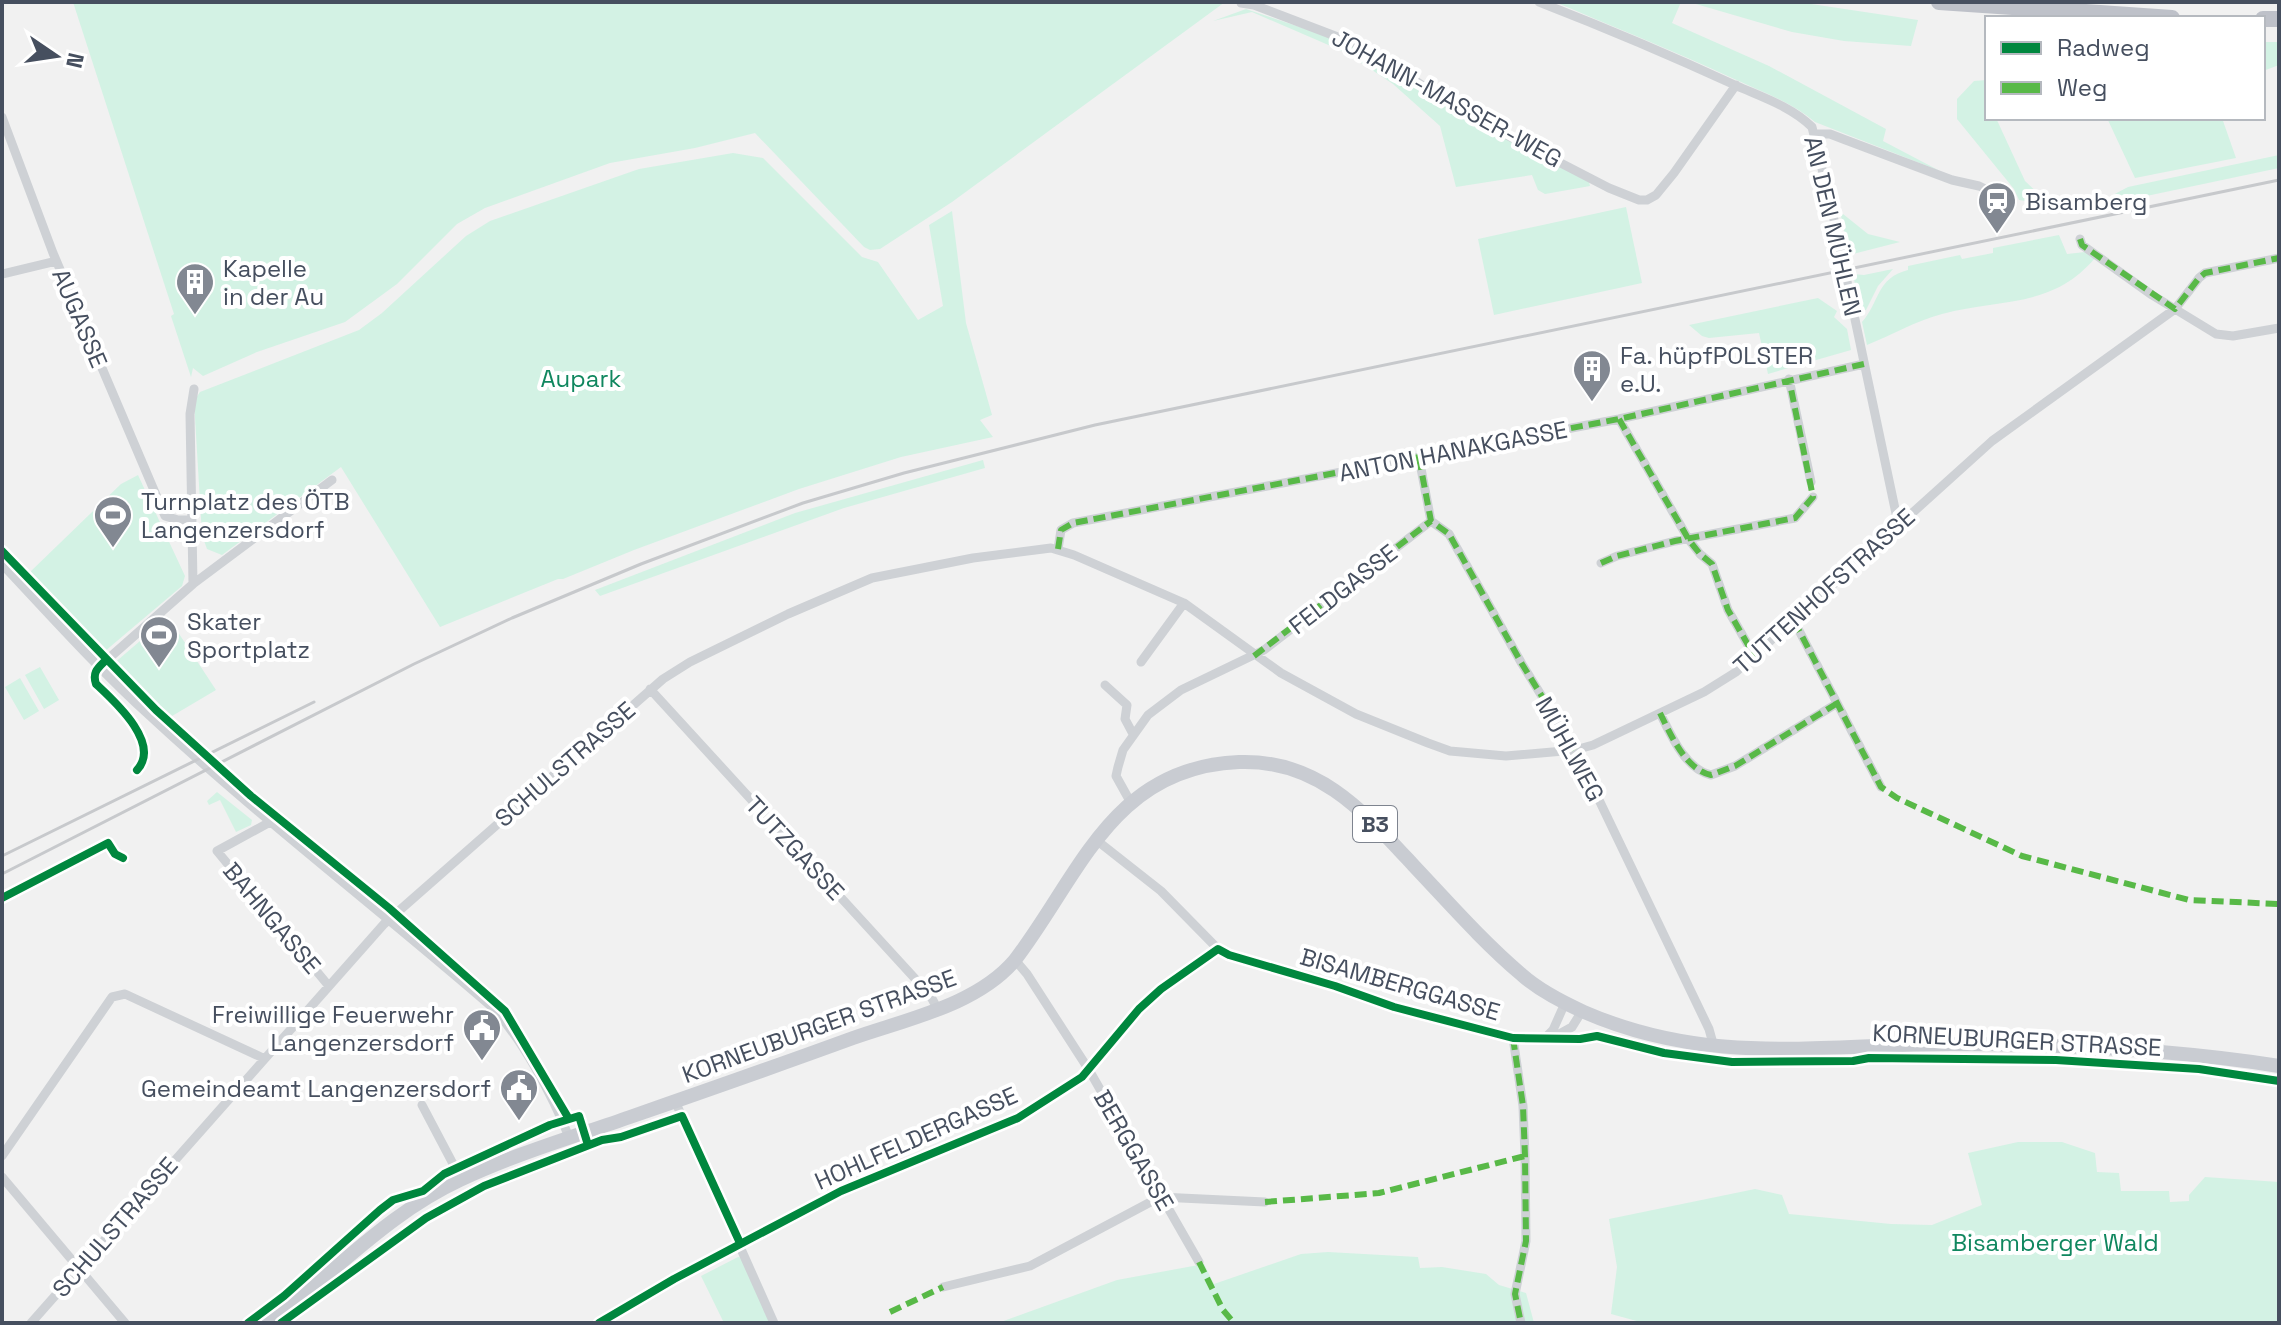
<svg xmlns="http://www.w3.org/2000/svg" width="2281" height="1325" font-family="'Space Grotesk',sans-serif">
<rect width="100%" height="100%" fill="#f1f1f1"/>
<path fill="#d3f2e4" d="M 73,2 L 1225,2 L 952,202 L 880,249 L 870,250 L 864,247 L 755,133 L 695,148 L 610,163 L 485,208 L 457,224 L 397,284 L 345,322 L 257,352 L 203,376 L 193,368 L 191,377 L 171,316 L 174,314 Z
M 1555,2 L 1681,2 L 1672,23 L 1769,66 L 1886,129 L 1883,141 L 1940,171 L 1815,122 C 1791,102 1760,91 1732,78 C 1674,51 1614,27 1555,2 Z
M 1689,2 L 1798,2 L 1918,20 L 1911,46 L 1844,41 L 1792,32 Z
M 1246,9 L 1350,44 L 1377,58 L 1458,114 L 1589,182 L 1590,186 L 1545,194 L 1538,190 L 1532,175 L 1456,187 L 1440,126 L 1393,84 L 1366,66 L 1340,50 L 1252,12 L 1213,21 Z
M 2263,42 L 2279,42 L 2279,65 L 2263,71 Z
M 1987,80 L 1987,118 L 1996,118 L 2025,181 L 2042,197 L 2065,201 L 2045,204 L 2019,200 L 2014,189 L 1957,119 L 1957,99 L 1974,81 Z
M 2107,118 L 2222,118 L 2236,158 L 2135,178 Z
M 733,153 L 763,158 L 862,257 L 878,262 L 918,320 L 943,306 L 929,225 L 952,211 L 966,323 L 992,415 L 980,420 L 993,437 L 901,457 L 799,489 L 634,550 L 563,579 L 558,579 L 440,627 L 341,467 L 222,555 L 207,549 L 202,535 L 194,401 L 200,392 L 359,330 L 382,313 L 466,236 L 490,221 L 639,169 Z
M 2279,155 L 2279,168 L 2118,202 L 2113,195 L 2128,187 Z
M 1626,207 L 1642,283 L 1494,315 L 1478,239 Z
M 1843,214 L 1868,234 L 1900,242 L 1849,255 L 1841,216 Z
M 2059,235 L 2067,254 L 2085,252 L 2095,258 C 2052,309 2000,298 1942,314 C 1915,321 1892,335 1867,345 L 1862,322 C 1880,302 1876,278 1908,270 L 1908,266 L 1960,255 L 1962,259 L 1993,253 L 1993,248 Z
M 1893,269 L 1878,286 L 1866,310 L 1860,310 L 1853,274 L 1864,275 Z
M 1818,298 L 1837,311 L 1834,317 L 1847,329 L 1851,350 L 1768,374 L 1759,333 L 1709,338 L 1702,336 L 1689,325 Z
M 983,460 L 985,468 L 844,508 L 600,596 L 595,590 L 795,513 Z
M 138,475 L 185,576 L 182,586 L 104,652 L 29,573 L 121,484 Z
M 168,617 L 216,690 L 167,719 L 112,665 Z
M 40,667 L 59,700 L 44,709 L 25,675 Z
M 20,678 L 39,711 L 24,720 L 5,687 Z
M 217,792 L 252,820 L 251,825 L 236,832 L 220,800 L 209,805 L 207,801 Z
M 2018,1142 L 2062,1142 L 2095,1153 L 2097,1172 L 2119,1173 L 2121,1191 L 2169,1191 L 2170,1202 L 2189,1201 L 2189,1195 L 2205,1177 L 2279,1182 L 2279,1323 L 1644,1323 L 1611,1314 L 1617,1267 L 1609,1219 L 1755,1189 L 1782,1195 L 1789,1214 L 1891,1224 L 1932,1225 L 1982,1205 L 1968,1153 Z
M 1328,1252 L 1418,1257 L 1420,1268 L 1442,1267 L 1486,1274 L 1499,1285 L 1526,1293 L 1534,1323 L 998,1323 L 1117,1280 L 1204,1264 L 1214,1284 L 1301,1254 Z
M 738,1257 L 744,1258 L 770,1323 L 724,1323 L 701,1276 Z"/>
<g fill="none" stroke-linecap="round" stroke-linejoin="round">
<path stroke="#ced1d5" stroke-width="9" d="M 1539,2 C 1606,28 1672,56 1737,86 C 1762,97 1792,107 1812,127 L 1833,215 L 1898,523
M 1241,3 L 1254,5 L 1364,47 L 1466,114 L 1609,188 L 1639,200 L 1647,200 L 1656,195 L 1674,173 L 1736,85
M 2,117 L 53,253 L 165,516 L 178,520 L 192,520
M 1815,134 L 1830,134 L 1843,139 L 1952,180 L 1979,186 L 2002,197
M 2080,239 L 2082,245 L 2152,295 L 2216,334 L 2233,336 L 2279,328
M 2,274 L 56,261
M 1789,379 L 1811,482
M 1619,419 L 1689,540 L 1700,554 L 1712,564 L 1728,610 L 1755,657
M 1419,458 L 1431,521 L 1449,534 L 1522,664 L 1575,750 L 1709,1029 L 1714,1047
M 1058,549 L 1061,530 L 1073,523 L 1619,419 L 1864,364
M 1601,563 L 1617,556 L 1675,541 L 1795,518 L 1813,497
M 2,564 C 50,615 98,669 150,716 C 260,818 379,909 492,1007 C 523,1040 552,1095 569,1137
M 193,584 L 190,414 L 194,389
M 1794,621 L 1881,787
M 1141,662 L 1184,603
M 100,666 L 193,584 L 332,480
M 1105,685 L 1127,705 L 1125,719 L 1133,734
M 650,689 L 930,995 L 937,1008
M 1660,713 C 1671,735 1685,769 1711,775 L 1735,766 L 1836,704
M 1131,803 L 1116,776 L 1118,767 L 1123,750 L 1148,715 L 1181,690 L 1264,650 L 1431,521
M 270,822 L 217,851 L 328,985
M 1095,839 L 1161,891 L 1218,949 L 1229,955 L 1335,986 L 1394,1007 L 1513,1038 L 1554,1037 L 1572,1027 L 1582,1011
M 1015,960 L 1027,974 L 1089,1070 L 1199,1262
M 1546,1037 L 1553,1030 L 1565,1003
M 1513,1038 L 1523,1106 L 1525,1156 L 1526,1241 L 1515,1294 L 1521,1323
M 1853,1049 L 1869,1058 L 1881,1059 L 2056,1060 L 2199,1069 L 2279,1081
M 675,1101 L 774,1323
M 422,1105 L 461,1179
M 2,1156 L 112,997 L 125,994 L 263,1058
M 2,1177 L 125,1323
M 943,1287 L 1030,1266 L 1160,1197 L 1265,1202
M 31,1323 L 384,924 L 663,679 L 690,662 L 788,614 L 872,578 L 973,558 L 1051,548 L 1074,555 L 1184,603 L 1281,673 L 1356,714 L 1428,743 L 1450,751 L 1506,756 L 1575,750 L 1593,745 L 1704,692 L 1736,672 L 1992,441 L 2175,309 L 2199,278 L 2205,273 L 2279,258
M 599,1323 L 674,1279 L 841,1191 L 1018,1118 L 1082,1077 L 1139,1009 L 1161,989 L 1218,949"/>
<path stroke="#c9ccd2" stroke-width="14" d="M 265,1323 C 333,1276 383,1216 460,1180 C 515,1154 573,1137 630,1117 C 705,1091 779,1065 853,1038 C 907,1019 977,1005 1015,960 C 1080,875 1112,767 1239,762 C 1319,759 1365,813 1414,866 C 1449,903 1483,942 1522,975 C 1540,991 1562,1002 1584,1012 C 1710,1067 1820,1044 1951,1044 C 2061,1044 2171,1049 2279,1066"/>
<path stroke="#bec1c9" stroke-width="16" d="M 1939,2 L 2172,18
M 2263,19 L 2279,19"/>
<path stroke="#c7c9cc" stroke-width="3" d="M 2,856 L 314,702
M 2,874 L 414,664 L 512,618 L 641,564 L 803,503 L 904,473 L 1095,425 L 2279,180"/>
<path stroke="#58b947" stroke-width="6" stroke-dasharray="12 6" stroke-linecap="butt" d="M 2080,239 L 2082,245 L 2175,309 L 2199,278 L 2205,273 L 2279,258
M 1619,419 L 1689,540 L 1700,554 L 1712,564 L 1728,610 L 1755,657
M 1419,458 L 1431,521 L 1449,534 L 1522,664 L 1575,750
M 1058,549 L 1061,530 L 1073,523 L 1619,419 L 1864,364
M 1601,563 L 1617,556 L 1675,541 L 1795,518 L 1813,497 L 1789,379
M 1794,621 L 1881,787 L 1897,798 L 2022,856 L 2189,900 L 2279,904
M 1254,656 L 1431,521
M 1660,713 C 1671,735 1685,769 1711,775 L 1735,766 L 1836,704
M 1513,1038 L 1523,1106 L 1525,1156 L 1526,1241 L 1515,1294 L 1521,1323
M 1265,1202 L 1379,1193 L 1525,1156
M 1199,1262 L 1223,1310 L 1234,1323
M 890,1312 L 943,1287"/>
<g stroke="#fff" stroke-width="13">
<path id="cycleway" d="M 2,551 L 156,710 L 251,796 L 389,908 L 505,1011 L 569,1119
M 106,660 C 98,668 92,672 96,684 C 113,700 162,743 137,770
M 2,898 L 108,843 L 115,854 L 123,858
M 248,1323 L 284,1296 L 380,1210 L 393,1200 L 423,1191 L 444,1174 L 550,1125 L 579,1116 L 588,1145
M 281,1323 L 426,1218 L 484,1186 L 602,1140 L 621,1137 L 682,1116 L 740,1243
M 599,1323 L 674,1279 L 841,1191 L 1018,1118 L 1082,1077 L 1139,1009 L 1161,989 L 1218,949 L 1229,955 L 1335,986 L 1394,1007 L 1513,1038 L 1580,1039 L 1597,1036 L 1664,1053 L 1732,1062 L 1853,1061 L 1869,1058 L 2056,1060 L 2199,1069 L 2279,1081"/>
</g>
<use href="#cycleway" stroke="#00873e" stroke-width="8"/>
</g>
<defs>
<g id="station-pin" transform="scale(2)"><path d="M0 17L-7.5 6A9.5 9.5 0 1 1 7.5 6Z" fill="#828892" stroke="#fff"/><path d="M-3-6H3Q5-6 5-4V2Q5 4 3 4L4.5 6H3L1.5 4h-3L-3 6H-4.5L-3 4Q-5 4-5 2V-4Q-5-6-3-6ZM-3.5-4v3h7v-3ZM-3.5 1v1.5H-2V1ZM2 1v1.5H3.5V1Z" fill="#fff"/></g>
<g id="building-pin" transform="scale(2)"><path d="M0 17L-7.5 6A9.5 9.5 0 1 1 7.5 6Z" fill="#828892" stroke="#fff"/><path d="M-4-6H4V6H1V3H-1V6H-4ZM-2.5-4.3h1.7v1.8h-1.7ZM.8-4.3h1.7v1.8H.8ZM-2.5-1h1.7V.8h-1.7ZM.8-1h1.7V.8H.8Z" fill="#fff"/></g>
<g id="stadium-pin" transform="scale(2)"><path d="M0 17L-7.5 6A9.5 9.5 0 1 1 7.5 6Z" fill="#828892" stroke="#fff"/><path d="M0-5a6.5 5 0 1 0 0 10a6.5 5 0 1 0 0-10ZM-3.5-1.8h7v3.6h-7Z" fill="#fff"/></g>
<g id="civic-pin" transform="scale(2)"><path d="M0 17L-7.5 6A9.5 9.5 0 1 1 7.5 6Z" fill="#828892" stroke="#fff"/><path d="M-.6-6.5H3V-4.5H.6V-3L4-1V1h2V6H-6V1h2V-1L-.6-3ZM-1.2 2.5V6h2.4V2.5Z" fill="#fff"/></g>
</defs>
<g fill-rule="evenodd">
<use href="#station-pin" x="1997" y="201"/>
<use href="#building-pin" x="195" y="282"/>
<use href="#building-pin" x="1592" y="369"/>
<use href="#stadium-pin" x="113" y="515"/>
<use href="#stadium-pin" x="159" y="635"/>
<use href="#civic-pin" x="482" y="1028"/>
<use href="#civic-pin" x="519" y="1088"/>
</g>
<g text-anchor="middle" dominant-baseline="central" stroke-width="8" stroke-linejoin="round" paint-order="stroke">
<rect fill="#fff" stroke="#7e848f" stroke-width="2" x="1353" y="806" width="44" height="36" rx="6"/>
<g font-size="22" font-weight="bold" fill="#464f5f">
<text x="1375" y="824">B3</text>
</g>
<g font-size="24" fill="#464f5f" stroke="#fff">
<text transform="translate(1447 98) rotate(29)">JOHANN-MASSER-WEG</text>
<text transform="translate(1833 226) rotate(77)">AN DEN MÜHLEN</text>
<text transform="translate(80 318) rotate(67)">AUGASSE</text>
<text transform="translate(1453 451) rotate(-11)">ANTON HANAKGASSE</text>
<text transform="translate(1343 589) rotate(-38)">FELDGASSE</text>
<text transform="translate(1824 591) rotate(-42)">TUTTENHOFSTRASSE</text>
<text transform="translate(1570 749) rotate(61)">MÜHLWEG</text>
<text transform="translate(565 764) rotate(-41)">SCHULSTRASSE</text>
<text transform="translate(795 848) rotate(47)">TUTZGASSE</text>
<text transform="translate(272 918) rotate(50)">BAHNGASSE</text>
<text transform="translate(1400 984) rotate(16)">BISAMBERGGASSE</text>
<text transform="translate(819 1026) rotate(-20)">KORNEUBURGER STRASSE</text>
<text transform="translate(2017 1040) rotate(3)">KORNEUBURGER STRASSE</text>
<text transform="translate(916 1138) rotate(-24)">HOHLFELDERGASSE</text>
<text transform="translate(1134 1150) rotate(60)">BERGGASSE</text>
<text transform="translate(115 1227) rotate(-49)">SCHULSTRASSE</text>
</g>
<g font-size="24" fill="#464f5f" stroke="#fff" text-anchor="start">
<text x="2025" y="201">Bisamberg</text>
<text x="223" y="268">Kapelle<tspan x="223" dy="28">in der Au</tspan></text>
<text x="1620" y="355">Fa. hüpfPOLSTER<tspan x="1620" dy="28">e.U.</tspan></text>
<text x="141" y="501">Turnplatz des ÖTB<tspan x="141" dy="28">Langenzersdorf</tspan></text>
<text x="187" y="621">Skater<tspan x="187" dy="28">Sportplatz</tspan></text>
<text x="454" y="1014" text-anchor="end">Freiwillige Feuerwehr<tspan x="454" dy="28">Langenzersdorf</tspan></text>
<text x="491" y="1088" text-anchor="end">Gemeindeamt Langenzersdorf</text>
</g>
<g font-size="24" fill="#10875f" stroke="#fff">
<text x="581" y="378">Aupark</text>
<text x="2055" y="1242">Bisamberger Wald</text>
</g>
</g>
<rect width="2281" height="1325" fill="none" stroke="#464f5f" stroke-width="8"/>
<rect x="1985" y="16" width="280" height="104" fill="#ffffff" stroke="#b5b9bf" stroke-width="2"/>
<rect x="2001" y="42" width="40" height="12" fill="#00873e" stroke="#b5b9bf" stroke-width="2"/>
<text x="2057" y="56" font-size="24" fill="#464f5f">Radweg</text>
<rect x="2001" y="82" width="40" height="12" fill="#58b947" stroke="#b5b9bf" stroke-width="2"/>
<text x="2057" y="96" font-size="24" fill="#464f5f">Weg</text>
<g transform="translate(56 56) rotate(103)" stroke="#ffffff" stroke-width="6" paint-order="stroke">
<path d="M0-6L14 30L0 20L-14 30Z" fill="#464f5f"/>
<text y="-12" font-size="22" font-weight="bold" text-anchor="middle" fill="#464f5f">N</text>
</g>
</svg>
